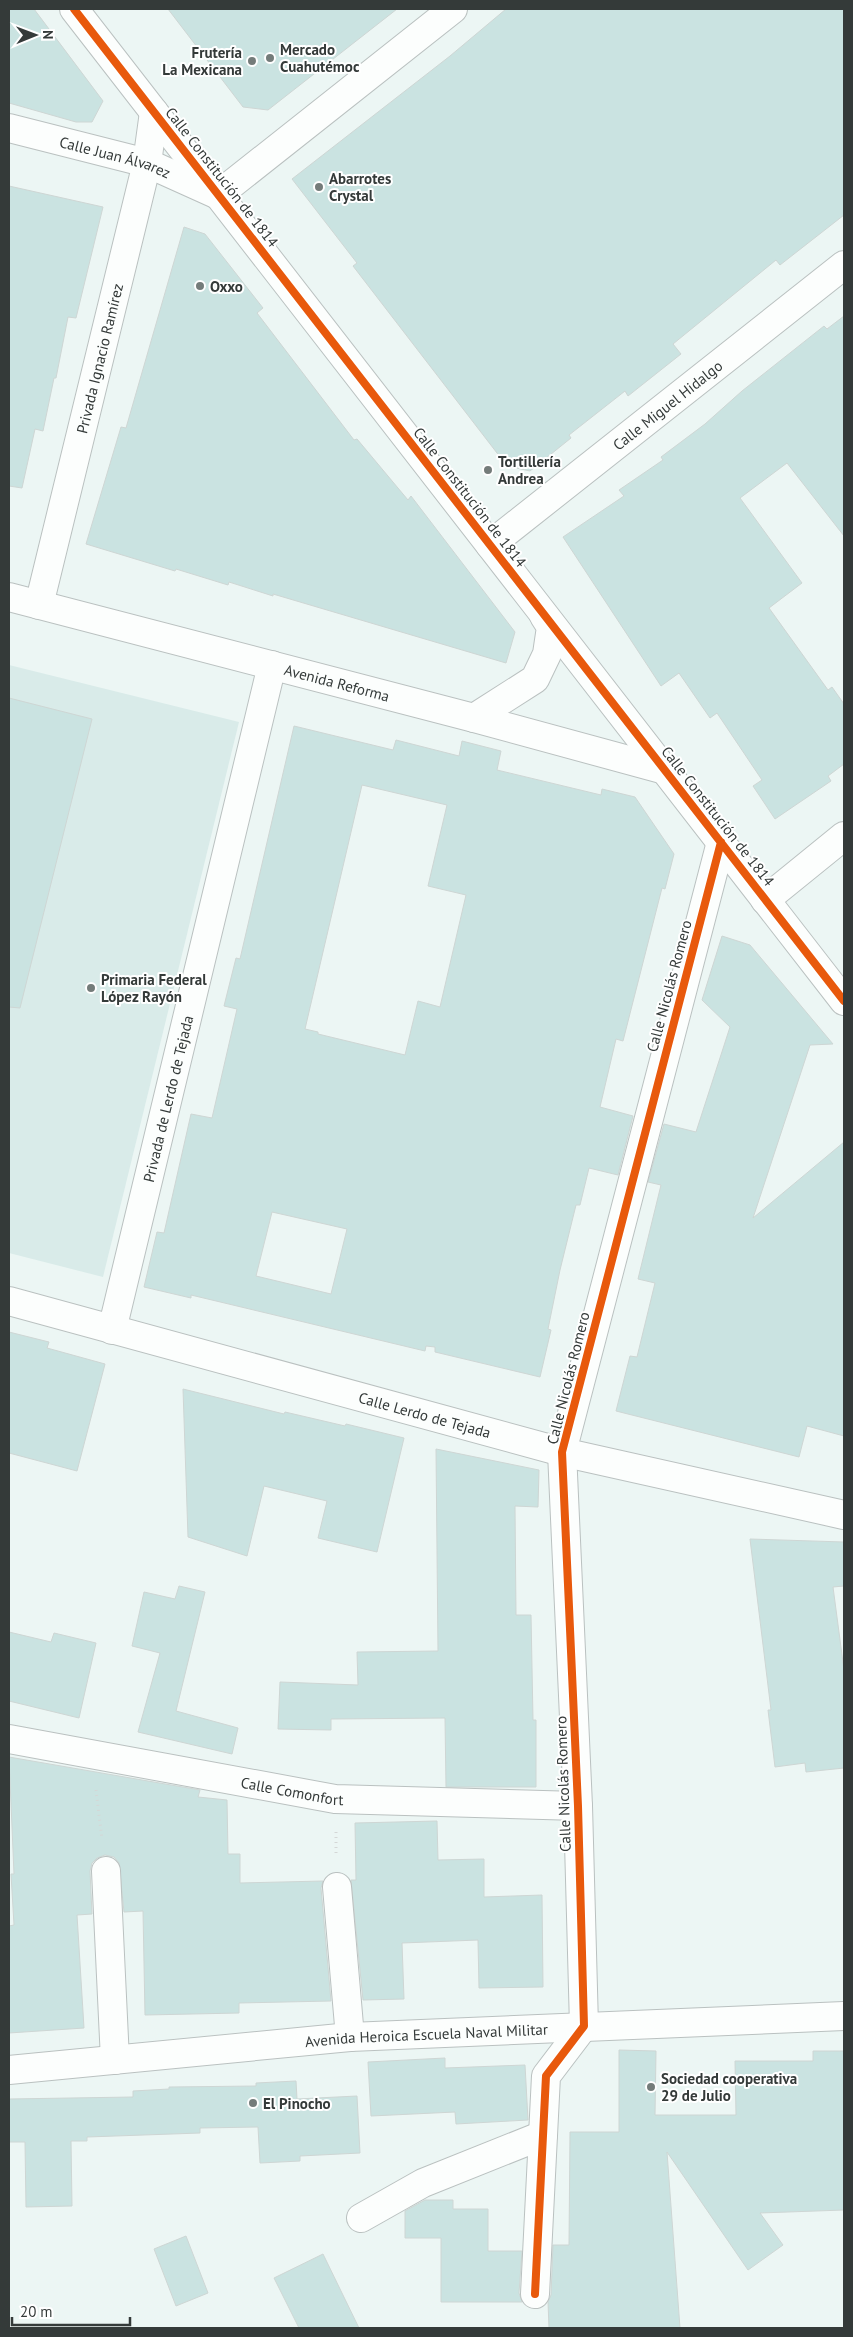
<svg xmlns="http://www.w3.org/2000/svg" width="853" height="2337" font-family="'PT Sans',sans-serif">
<rect width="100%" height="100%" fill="#ecf6f4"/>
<path fill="#d9ebe9" d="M 9,665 L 239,722 L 103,1277 L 9,1253 Z"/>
<path fill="#cae3e1" stroke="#ced6d4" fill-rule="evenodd" d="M 9,9 L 34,9 L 103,101 L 92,122 L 76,122 L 9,103 Z
M 168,9 L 397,9 L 268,110 L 243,107 Z
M 506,9 L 844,9 L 844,215 L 780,265 L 776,260 L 673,344 L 681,354 L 628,396 L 625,391 L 569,435 L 571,438 L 530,471 L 507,466 L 353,266 L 357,263 L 292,179 L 450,56 Z
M 9,186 L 103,207 L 76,318 L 68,317 L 56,378 L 54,378 L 43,431 L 35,429 L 22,488 L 9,486 Z
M 184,227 L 205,234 L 263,308 L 257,313 L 354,440 L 357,439 L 408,500 L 411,496 L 515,632 L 506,663 L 273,594 L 273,596 L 229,582 L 228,585 L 176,569 L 175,571 L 86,544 L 121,427 L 126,428 Z
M 844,316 L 844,536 L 787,463 L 740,498 L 802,583 L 769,608 L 828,690 L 832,687 L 844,704 L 844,764 L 828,776 L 831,781 L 775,819 L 753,786 L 762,780 L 717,713 L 710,718 L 679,673 L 661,686 L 563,537 L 624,496 L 619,490 L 663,460 L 661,457 L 705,424 L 742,391 L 824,326 L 827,329 Z
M 9,698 L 92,719 L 20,1008 L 9,1007 Z
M 294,726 L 393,750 L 396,740 L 459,756 L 462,741 L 501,751 L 497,770 L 601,795 L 602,789 L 635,797 L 674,854 L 665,889 L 662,888 L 623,1041 L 616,1039 L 600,1107 L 633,1116 L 618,1175 L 589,1168 L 580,1205 L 576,1205 L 560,1270 L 548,1329 L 551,1330 L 540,1377 L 435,1352 L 435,1347 L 426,1346 L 425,1351 L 191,1295 L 191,1298 L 144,1287 L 157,1232 L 164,1233 L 191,1114 L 212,1118 L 237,1009 L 224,1006 L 236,958 L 240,959 ZM 362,785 L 447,805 L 428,886 L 466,895 L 440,1007 L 418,1001 L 405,1055 L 318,1034 L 318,1032 L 305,1029 ZM 272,1212 L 347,1229 L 331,1294 L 256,1276 Z
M 722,936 L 750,945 L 833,1044 L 810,1045 L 753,1218 L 844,1142 L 844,1436 L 807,1426 L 799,1457 L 616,1411 L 630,1356 L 637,1357 L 655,1283 L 638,1279 L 661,1185 L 648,1182 L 664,1124 L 696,1132 L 730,1027 L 702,1000 Z
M 9,1332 L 49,1342 L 47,1348 L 105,1364 L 77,1471 L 9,1453 Z
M 183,1389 L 284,1414 L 285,1412 L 345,1426 L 346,1424 L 404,1438 L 377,1552 L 318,1538 L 327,1501 L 264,1486 L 247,1556 L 188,1537 Z
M 436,1449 L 539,1470 L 538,1507 L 515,1506 L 516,1615 L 531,1615 L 533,1720 L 536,1720 L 536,1787 L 446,1787 L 445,1718 L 331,1719 L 331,1730 L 278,1729 L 280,1682 L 358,1685 L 357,1652 L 438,1651 Z
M 750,1539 L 844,1542 L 844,1586 L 833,1587 L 844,1670 L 844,1768 L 806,1772 L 805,1763 L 775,1767 L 768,1710 L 771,1710 Z
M 179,1586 L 205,1592 L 176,1711 L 238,1728 L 232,1754 L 138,1732 L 160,1653 L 132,1646 L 144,1592 L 175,1599 Z
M 9,1632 L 51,1642 L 54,1633 L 96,1643 L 79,1718 L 9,1701 Z
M 9,1757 L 200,1790 L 198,1797 L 227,1800 L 228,1854 L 240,1854 L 240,1883 L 323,1881 L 321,1888 L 331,2001 L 239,2003 L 239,2013 L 145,2015 L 143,1911 L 124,1912 L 119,1863 L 114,1857 L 105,1855 L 97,1858 L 92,1863 L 90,1871 L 92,1914 L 77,1915 L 84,2028 L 9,2033 L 9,1926 L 14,1925 L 11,1874 L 14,1874 Z
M 437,1821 L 438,1860 L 484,1859 L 484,1897 L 542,1895 L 543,1987 L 479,1988 L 478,1940 L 402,1943 L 404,1999 L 363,2000 L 351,1880 L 356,1880 L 355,1823 Z
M 619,2050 L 656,2051 L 655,2115 L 736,2115 L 735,2061 L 813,2061 L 813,2051 L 844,2051 L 844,2210 L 760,2213 L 783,2245 L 748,2270 L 667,2152 L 680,2328 L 549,2328 L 548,2302 L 551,2295 L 553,2245 L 569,2245 L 570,2132 L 619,2132 Z
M 445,2058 L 445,2068 L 525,2065 L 528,2120 L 456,2124 L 455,2112 L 371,2116 L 368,2062 Z
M 296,2081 L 297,2099 L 357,2096 L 360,2153 L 300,2156 L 300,2161 L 260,2163 L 258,2127 L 200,2128 L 200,2133 L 87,2137 L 87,2141 L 71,2141 L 72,2206 L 26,2207 L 25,2142 L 9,2142 L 9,2099 L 133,2097 L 133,2091 L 169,2089 L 169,2087 L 256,2086 L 256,2083 Z
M 425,2200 L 453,2200 L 453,2209 L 488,2209 L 488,2251 L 522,2251 L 519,2293 L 522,2302 L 441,2302 L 441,2238 L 405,2238 L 405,2211 Z
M 186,2236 L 208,2293 L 176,2306 L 154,2249 Z
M 323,2254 L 359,2328 L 299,2328 L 274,2278 Z"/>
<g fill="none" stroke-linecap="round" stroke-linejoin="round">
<g stroke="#bac1c0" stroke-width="30">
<g id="minor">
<path d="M 74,9 L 844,1001"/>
<path id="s1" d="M 9,128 L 147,163 L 218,195 L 453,9"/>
<path id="s2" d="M 490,545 L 844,265"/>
<path id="s3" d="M 9,597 L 474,718 L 665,770"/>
<path id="s4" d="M 39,605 L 147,163 L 154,112"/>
<path d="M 474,718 L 535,679 L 547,654 L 551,627 L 544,616"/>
<path d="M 765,900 L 844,836"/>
<path id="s5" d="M 9,1301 L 562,1452 L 844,1515"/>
<path id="s6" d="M 112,1330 L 272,665"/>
<path id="s7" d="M 9,1739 L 335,1799 L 578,1806"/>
<path d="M 106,1871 L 115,2060"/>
<path d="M 337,1887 L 350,2037"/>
<path id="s8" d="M 9,2070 L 350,2037 L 844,2016"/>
<path d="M 361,2218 L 423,2183 L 543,2135"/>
<path d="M 535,2294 L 546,2076 L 584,2026 L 578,1806 L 562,1452 L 721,842"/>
</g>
</g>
<path stroke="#d4d7d6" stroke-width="3" stroke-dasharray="1 4" stroke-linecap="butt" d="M 96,1790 L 102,1839
M 336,1832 L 336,1854"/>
<use href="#minor" stroke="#fcfefd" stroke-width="28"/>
<g stroke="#fff" stroke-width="11">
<path id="cycleway" d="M 74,9 L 844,1001
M 535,2294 L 546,2076 L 584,2026 L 578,1806 L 562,1452 L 721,842"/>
</g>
<use href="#cycleway" stroke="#e8590c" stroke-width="8"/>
</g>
<g fill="#747c7a" stroke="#fff" stroke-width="2">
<circle cx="270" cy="58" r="5"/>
<circle cx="252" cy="61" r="5"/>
<circle cx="319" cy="187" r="5"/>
<circle cx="200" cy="286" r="5"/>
<circle cx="488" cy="470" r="5"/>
<circle cx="91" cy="988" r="5"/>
<circle cx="651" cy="2087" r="5"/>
<circle cx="253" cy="2103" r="5"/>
</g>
<g text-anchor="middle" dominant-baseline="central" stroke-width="4" stroke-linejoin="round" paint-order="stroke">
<g font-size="15" font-weight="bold" fill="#343a39" stroke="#fff" text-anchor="start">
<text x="280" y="49">Mercado<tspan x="280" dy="17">Cuahutémoc</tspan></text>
<text x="242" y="52" text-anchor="end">Frutería<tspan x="242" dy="17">La Mexicana</tspan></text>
<text x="329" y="178">Abarrotes<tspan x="329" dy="17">Crystal</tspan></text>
<text x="210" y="286">Oxxo</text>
<text x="498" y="461">Tortillería<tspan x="498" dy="17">Andrea</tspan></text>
<text x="101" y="979">Primaria Federal<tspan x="101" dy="17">López Rayón</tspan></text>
<text x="661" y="2078">Sociedad cooperativa<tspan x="661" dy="17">29 de Julio</tspan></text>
<text x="263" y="2103">El Pinocho</text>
</g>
<g font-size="15" fill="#343a39" stroke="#fff">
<text stroke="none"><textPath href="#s1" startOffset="110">Calle Juan Álvarez</textPath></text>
<text transform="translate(222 177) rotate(52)">Calle Constitución de 1814</text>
<text stroke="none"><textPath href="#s4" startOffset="254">Privada Ignacio Ramírez</textPath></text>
<text stroke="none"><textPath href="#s2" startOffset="226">Calle Miguel Hidalgo</textPath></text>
<text transform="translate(470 497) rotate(52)">Calle Constitución de 1814</text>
<text stroke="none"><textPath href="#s3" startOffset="339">Avenida Reforma</textPath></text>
<text transform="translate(718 816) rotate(52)">Calle Constitución de 1814</text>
<text transform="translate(669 986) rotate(-75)">Calle Nicolás Romero</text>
<text stroke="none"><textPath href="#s6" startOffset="238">Privada de Lerdo de Tejada</textPath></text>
<text transform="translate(568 1378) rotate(-76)">Calle Nicolás Romero</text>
<text stroke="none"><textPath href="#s5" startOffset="431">Calle Lerdo de Tejada</textPath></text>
<text transform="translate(563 1784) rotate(-92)">Calle Nicolás Romero</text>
<text stroke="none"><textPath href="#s7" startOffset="288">Calle Comonfort</textPath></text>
<text stroke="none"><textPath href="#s8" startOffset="419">Avenida Heroica Escuela Naval Militar</textPath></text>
</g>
</g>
<rect width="853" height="2337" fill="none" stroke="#343a39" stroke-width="20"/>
<g transform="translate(35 35) rotate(89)" stroke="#ffffff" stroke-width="4" paint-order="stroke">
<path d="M0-4L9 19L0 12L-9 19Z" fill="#343a39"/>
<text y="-8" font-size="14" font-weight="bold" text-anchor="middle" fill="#343a39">N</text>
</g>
<path d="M12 2317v8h118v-8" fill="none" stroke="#343a39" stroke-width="2.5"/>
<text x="20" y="2317" font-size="15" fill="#343a39" stroke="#ffffff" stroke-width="4" paint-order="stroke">20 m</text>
</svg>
